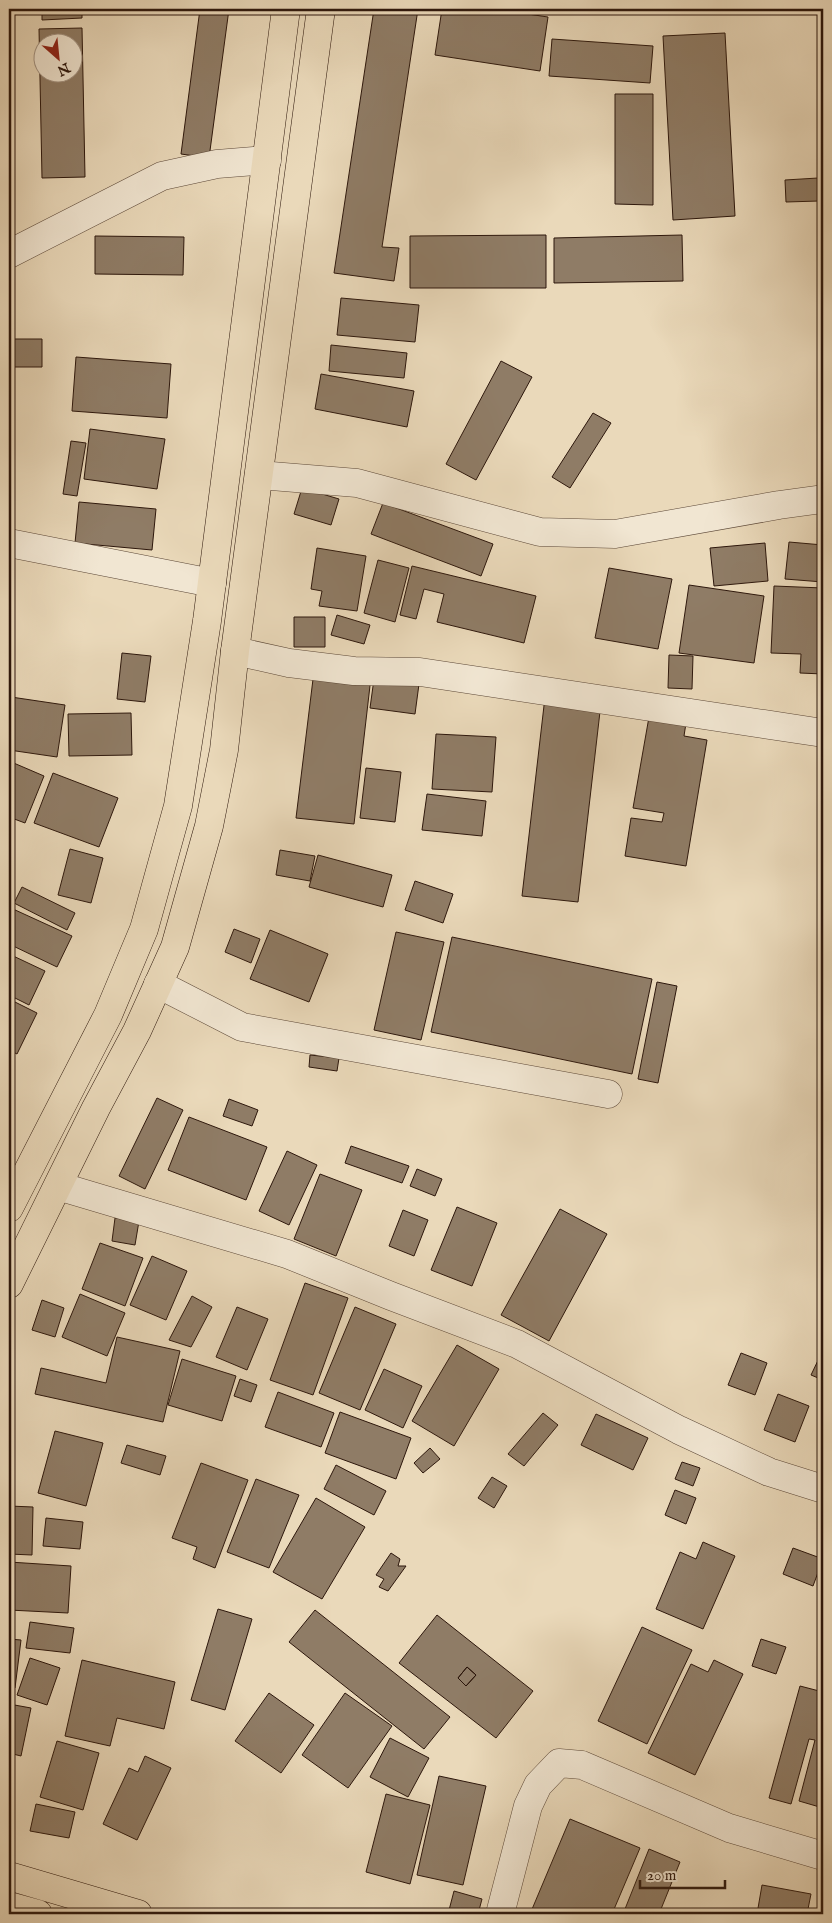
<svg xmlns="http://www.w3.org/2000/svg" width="832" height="1923" font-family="'IM FELL English',serif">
<rect width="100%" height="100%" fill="#ead9ba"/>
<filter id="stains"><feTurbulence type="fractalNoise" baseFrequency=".004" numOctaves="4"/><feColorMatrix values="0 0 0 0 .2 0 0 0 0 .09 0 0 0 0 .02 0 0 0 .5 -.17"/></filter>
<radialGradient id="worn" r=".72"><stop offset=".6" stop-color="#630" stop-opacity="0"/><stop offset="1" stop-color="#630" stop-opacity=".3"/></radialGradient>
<path fill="#8f7c66" stroke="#2d170c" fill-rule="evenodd" d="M 42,9 L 82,9 L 82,18 L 42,20 Z
M 200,9 L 229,9 L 209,158 L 181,154 Z
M 374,9 L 418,9 L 382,247 L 399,248 L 394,281 L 334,273 Z
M 442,9 L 494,9 L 548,17 L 540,71 L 435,55 Z
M 82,28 L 85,177 L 42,178 L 39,29 ZM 42,42 L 72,42 L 72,72 L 42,72 Z
M 725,33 L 735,216 L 673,220 L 663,36 Z
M 552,39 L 653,46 L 650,83 L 549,76 Z
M 615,94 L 653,94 L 653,205 L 615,204 Z
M 818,178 L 819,201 L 786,202 L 785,180 Z
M 546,235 L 546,288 L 410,288 L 410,236 Z
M 682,235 L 683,281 L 554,283 L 554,238 Z
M 95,236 L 184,237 L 183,275 L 95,274 Z
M 341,298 L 419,305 L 415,342 L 337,335 Z
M 9,339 L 42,339 L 42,367 L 9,367 Z
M 331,345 L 407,353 L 404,378 L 329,371 Z
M 76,357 L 171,364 L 167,418 L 72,411 Z
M 501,361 L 532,377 L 476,480 L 446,464 Z
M 321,374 L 414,391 L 407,427 L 315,409 Z
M 593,413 L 611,423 L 570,488 L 552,477 Z
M 90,429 L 165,439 L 157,489 L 84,479 Z
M 71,441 L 86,443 L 77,496 L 63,494 Z
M 302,488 L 339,499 L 331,525 L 294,514 Z
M 79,502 L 156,509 L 152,550 L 75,543 Z
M 383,503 L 493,544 L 481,576 L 371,534 Z
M 789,542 L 823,545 L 823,582 L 785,579 Z
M 765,543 L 768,581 L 714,586 L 710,548 Z
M 317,548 L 366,556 L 357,611 L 319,606 L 322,591 L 311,589 Z
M 378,560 L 409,568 L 395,622 L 364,613 Z
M 412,566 L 536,596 L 524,643 L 437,622 L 444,594 L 424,589 L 416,619 L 400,615 Z
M 609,568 L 672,579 L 658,649 L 595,638 Z
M 689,585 L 764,596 L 754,663 L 679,653 Z
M 774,586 L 823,588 L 823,674 L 800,673 L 801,654 L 771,653 Z
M 337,615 L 370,625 L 364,644 L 331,635 Z
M 294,617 L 325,617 L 325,647 L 294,647 Z
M 122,653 L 151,656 L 145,702 L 117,699 Z
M 669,655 L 693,656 L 692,689 L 668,688 Z
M 314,671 L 371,677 L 354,824 L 296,818 Z
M 374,679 L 419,684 L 415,714 L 370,708 Z
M 11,697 L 65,705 L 57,757 L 9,750 L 9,709 Z
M 545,697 L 601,703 L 578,902 L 522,896 Z
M 131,713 L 132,755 L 69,756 L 68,714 Z
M 649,717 L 686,723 L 684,736 L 707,740 L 686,866 L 625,856 L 631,818 L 662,822 L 664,813 L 633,808 Z
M 436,734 L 496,737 L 492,792 L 432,789 Z
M 9,761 L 44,776 L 25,823 L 9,817 Z
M 366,768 L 401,772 L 395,822 L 360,818 Z
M 53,773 L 118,798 L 99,847 L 34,823 Z
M 427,794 L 486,801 L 482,836 L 422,830 Z
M 70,849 L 103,858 L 91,903 L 58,895 Z
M 280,850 L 315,856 L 310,881 L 276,875 Z
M 318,855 L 392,875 L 383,907 L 309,887 Z
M 415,881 L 453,894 L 443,923 L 405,910 Z
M 22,887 L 75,913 L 67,930 L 14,903 Z
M 13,909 L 72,936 L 57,967 L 9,944 L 9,917 Z
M 234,929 L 260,939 L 251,963 L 225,952 Z
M 270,930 L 328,954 L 309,1002 L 250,979 Z
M 396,932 L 444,942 L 421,1040 L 374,1030 Z
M 452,937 L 652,979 L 632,1074 L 431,1032 Z
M 9,954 L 45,971 L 29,1005 L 9,995 Z
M 657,982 L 677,986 L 658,1083 L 638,1079 Z
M 9,999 L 37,1013 L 17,1054 L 9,1050 Z
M 310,1055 L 339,1058 L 337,1071 L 309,1067 Z
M 157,1098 L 183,1110 L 145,1189 L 119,1176 Z
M 229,1099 L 258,1110 L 252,1126 L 223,1116 Z
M 189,1117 L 267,1147 L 246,1200 L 168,1170 Z
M 351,1146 L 409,1166 L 402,1183 L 345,1163 Z
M 287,1151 L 317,1165 L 289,1225 L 259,1211 Z
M 417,1169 L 442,1179 L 435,1196 L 410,1186 Z
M 320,1174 L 362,1190 L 336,1256 L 294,1239 Z
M 457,1207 L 497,1223 L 472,1286 L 431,1270 Z
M 560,1209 L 607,1234 L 549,1341 L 501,1315 Z
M 403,1210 L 428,1220 L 414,1256 L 389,1246 Z
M 115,1218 L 139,1221 L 135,1245 L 112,1241 Z
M 100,1243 L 143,1258 L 125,1306 L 82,1289 Z
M 152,1256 L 187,1271 L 166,1320 L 130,1305 Z
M 305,1283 L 348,1298 L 313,1395 L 270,1380 Z
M 80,1294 L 125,1313 L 107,1356 L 62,1337 Z
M 192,1296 L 212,1307 L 191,1347 L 169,1340 Z
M 42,1300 L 64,1308 L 55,1337 L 32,1330 Z
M 237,1307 L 268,1319 L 247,1370 L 216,1357 Z
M 355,1307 L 396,1324 L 360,1410 L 319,1393 Z
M 117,1337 L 180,1351 L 163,1422 L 35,1394 L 41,1368 L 106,1383 Z
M 457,1345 L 499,1369 L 454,1446 L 412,1421 Z
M 823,1350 L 823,1380 L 811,1375 Z
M 741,1353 L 767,1363 L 755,1395 L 728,1385 Z
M 182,1359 L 236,1376 L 222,1421 L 168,1405 Z
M 384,1369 L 422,1386 L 403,1428 L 365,1410 Z
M 240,1379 L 257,1385 L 251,1402 L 234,1396 Z
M 278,1392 L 334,1413 L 321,1447 L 265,1427 Z
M 778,1394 L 809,1406 L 795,1442 L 764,1430 Z
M 340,1412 L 411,1438 L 396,1479 L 325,1453 Z
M 543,1413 L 558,1425 L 524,1466 L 508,1454 Z
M 596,1414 L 648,1438 L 633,1470 L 581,1445 Z
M 55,1431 L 103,1443 L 86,1506 L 38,1493 Z
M 127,1445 L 166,1456 L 160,1475 L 121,1463 Z
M 430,1448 L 440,1459 L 423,1473 L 414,1463 Z
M 682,1462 L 700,1468 L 693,1486 L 675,1479 Z
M 201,1463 L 248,1480 L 215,1568 L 193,1559 L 197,1547 L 172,1538 Z
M 336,1465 L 386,1491 L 374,1515 L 324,1489 Z
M 492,1477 L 507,1486 L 494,1508 L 478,1498 Z
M 256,1479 L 299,1495 L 269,1568 L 227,1552 Z
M 675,1490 L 696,1498 L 686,1524 L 665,1515 Z
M 316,1498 L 365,1527 L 322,1599 L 273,1572 Z
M 9,1506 L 33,1507 L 32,1555 L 9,1554 Z
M 46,1518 L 83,1522 L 80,1549 L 43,1546 Z
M 703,1542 L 735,1556 L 703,1629 L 656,1609 L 680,1552 L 696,1559 Z
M 793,1548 L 823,1559 L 813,1586 L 783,1574 Z
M 391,1553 L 400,1559 L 398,1566 L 406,1566 L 388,1591 L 379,1587 L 384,1579 L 376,1575 Z
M 9,1562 L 71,1566 L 68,1613 L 9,1610 Z
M 218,1609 L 252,1619 L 225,1710 L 191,1700 Z
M 315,1610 L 450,1717 L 424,1749 L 289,1642 Z
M 437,1615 L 533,1691 L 496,1738 L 399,1663 ZM 467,1667 L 476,1675 L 466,1686 L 458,1678 Z
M 30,1622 L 74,1628 L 70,1653 L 26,1648 Z
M 642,1627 L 692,1650 L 647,1744 L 598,1721 Z
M 9,1639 L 21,1640 L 15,1688 L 9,1687 Z
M 761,1639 L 786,1647 L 776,1674 L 752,1666 Z
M 30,1658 L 60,1668 L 47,1705 L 17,1695 Z
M 82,1660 L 175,1682 L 164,1729 L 117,1718 L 110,1746 L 65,1736 Z
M 714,1660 L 743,1674 L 695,1775 L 648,1753 L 691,1664 L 708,1672 Z
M 467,1667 L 476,1675 L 466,1686 L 458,1678 Z
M 800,1686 L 823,1692 L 823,1808 L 799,1801 L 815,1740 L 809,1739 L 791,1804 L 769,1798 Z
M 269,1693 L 314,1725 L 281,1773 L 235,1741 Z
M 345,1693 L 392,1726 L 348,1788 L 302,1755 Z
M 9,1704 L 31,1708 L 21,1756 L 9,1753 Z
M 390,1738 L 429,1758 L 408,1797 L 370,1777 Z
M 57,1741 L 99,1753 L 83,1810 L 40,1797 Z
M 145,1756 L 171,1768 L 137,1840 L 103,1824 L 129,1768 L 138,1772 Z
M 439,1776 L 486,1786 L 463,1885 L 417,1875 Z
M 386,1794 L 430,1805 L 410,1884 L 366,1872 Z
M 36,1804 L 75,1812 L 69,1838 L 30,1831 Z
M 570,1819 L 640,1848 L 612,1914 L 530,1914 Z
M 649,1849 L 680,1862 L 659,1914 L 623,1914 Z
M 762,1885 L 811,1894 L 807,1914 L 757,1914 Z
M 454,1891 L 482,1899 L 478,1914 L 448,1914 Z"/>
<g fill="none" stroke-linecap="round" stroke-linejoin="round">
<g stroke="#5c4838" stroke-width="29">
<path id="minor" d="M 9,254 L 162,176 L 217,164 L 267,160
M 259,475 L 357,483 L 540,532 L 615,534 L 779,505 L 823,499
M 9,543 L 212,583
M 235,651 L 289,663 L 354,671 L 420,672 L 823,733
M 158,984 L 242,1027 L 608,1094
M 58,1186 L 287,1254 L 391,1296 L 517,1344 L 679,1430 L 769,1472 L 823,1489
M 500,1914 L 528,1806 L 538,1785 L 559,1763 L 582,1765 L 729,1828 L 823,1856"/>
</g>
<g stroke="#2d170c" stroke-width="29">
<path id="major" d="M 9,1208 L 108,1015 L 144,929 L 178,806 L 207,621 L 286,9
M 9,1284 L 96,1108 L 137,1031 L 175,947 L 209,826 L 224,750 L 235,651 L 321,9
M 9,1876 L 138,1914
M 9,1906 L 38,1914"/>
</g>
<use href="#minor" stroke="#f1e6d2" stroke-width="28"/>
<use href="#major" stroke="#ead9ba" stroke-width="28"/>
</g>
<rect width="832" height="1923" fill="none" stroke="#ead9ba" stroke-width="30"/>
<rect x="10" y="10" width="812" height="1903" fill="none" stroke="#2d170c" stroke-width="2.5"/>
<rect x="15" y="15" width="802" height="1893" fill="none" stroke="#2d170c"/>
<g transform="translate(58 58) rotate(153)"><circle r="24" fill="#f1e6d2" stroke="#a39383"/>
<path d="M0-4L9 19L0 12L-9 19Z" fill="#8f2418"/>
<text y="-8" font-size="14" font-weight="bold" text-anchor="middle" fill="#2d170c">N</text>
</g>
<path d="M640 1880v8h85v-8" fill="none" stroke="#2d170c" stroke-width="2.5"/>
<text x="647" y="1880" font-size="15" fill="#2d170c" stroke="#f1e6d2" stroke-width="4" paint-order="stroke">20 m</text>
<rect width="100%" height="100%" filter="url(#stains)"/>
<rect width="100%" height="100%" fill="url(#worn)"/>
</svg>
